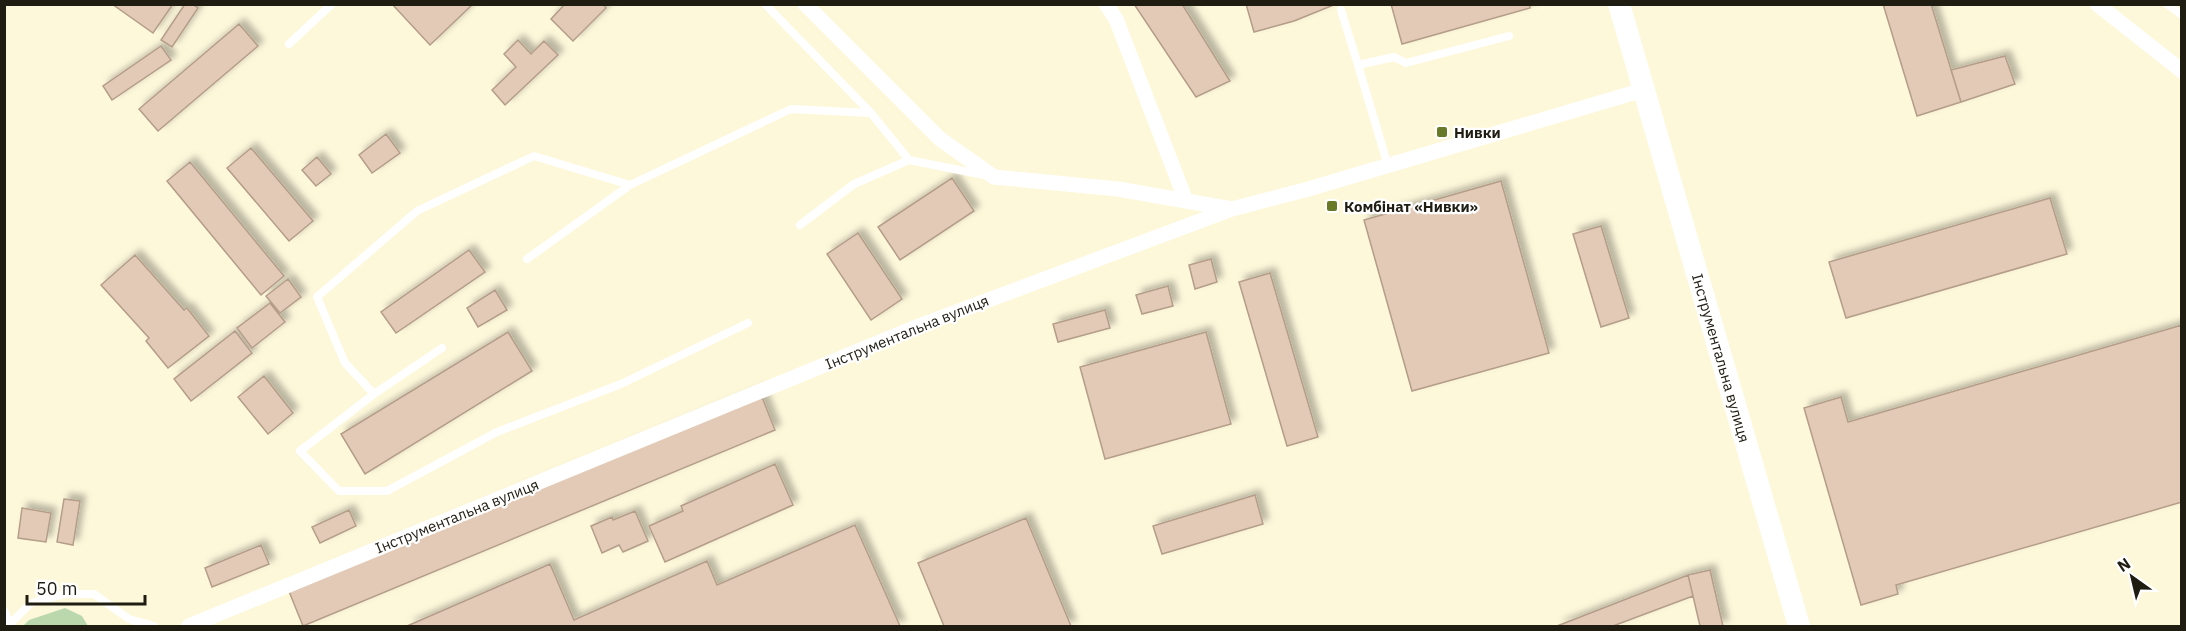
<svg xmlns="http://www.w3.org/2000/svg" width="2186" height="631" font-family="'IBM Plex Sans',sans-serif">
<defs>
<filter id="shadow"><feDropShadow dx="5.5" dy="-5.5" stdDeviation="3" flood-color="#0004"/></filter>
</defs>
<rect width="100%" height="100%" fill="#fef8db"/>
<path fill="#bbd8ad" d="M 65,608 L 82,616 L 88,626 L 23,626 L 29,620 Z"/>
<path fill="#e2cab6" stroke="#b49d89" stroke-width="1.5" filter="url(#shadow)" d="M 112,4 L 173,4 L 153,33 Z
M 185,4 L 192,4 L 198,8 L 172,47 L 161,40 Z
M 392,4 L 473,4 L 430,45 Z
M 565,4 L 603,4 L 606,8 L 573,41 L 551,19 Z
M 1134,4 L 1182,4 L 1230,81 L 1196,97 Z
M 1246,4 L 1336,4 L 1294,21 L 1254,32 Z
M 1391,4 L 1530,4 L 1530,8 L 1402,44 Z
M 1883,4 L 1931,4 L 1961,102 L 1917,116 Z
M 239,24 L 258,46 L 158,131 L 139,109 Z
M 518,40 L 531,54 L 544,41 L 558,55 L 505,105 L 492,90 L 516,67 L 504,54 Z
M 161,46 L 171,60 L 112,100 L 103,86 Z
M 2005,56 L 2015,84 L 1961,102 L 1951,70 Z
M 386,134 L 400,153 L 372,173 L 359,155 Z
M 251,148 L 313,221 L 289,241 L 227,168 Z
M 317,157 L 331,174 L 316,186 L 302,170 Z
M 190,162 L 284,276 L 261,295 L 167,181 Z
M 952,178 L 974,211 L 900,260 L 878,227 Z
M 1501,181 L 1549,353 L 1412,391 L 1364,220 Z
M 2050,198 L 2067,254 L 1846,318 L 1829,262 Z
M 1601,226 L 1629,318 L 1601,327 L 1573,234 Z
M 858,233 L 902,299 L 871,320 L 827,254 Z
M 469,250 L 485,272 L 396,333 L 381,312 Z
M 135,255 L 184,310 L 187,308 L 209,336 L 168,368 L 146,341 L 149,338 L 101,285 Z
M 1211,259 L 1217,282 L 1195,289 L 1189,265 Z
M 1270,273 L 1318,437 L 1287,446 L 1239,282 Z
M 288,279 L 301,297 L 280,313 L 266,296 Z
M 1168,286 L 1173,306 L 1142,314 L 1136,295 Z
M 495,290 L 507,310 L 478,327 L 467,308 Z
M 270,303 L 285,322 L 252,348 L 237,328 Z
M 1105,310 L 1110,328 L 1058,342 L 1053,324 Z
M 2182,325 L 2182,502 L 1896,585 L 1898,594 L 1861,605 L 1804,408 L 1841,397 L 1848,422 Z
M 235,331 L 252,353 L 191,401 L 174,379 Z
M 508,332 L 532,371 L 365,474 L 341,434 Z
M 1206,332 L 1231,424 L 1105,459 L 1080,367 Z
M 264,376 L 293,413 L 268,434 L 238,397 Z
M 760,392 L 775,430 L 303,626 L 288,589 Z
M 775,464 L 793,505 L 665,562 L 649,526 L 683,511 L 681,506 Z
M 1255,495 L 1263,524 L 1162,554 L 1153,526 Z
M 64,499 L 80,501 L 73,545 L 57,542 Z
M 22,508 L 51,513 L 46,542 L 18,538 Z
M 349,510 L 356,526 L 320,543 L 312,527 Z
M 635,511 L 648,541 L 623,552 L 619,545 L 602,553 L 591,526 L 612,517 L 613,520 Z
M 1026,518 L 1071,626 L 944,626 L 918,563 Z
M 855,525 L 900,626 L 407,626 L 550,564 L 574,620 L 707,561 L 717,585 Z
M 261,545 L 269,564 L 212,587 L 205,568 Z
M 1710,570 L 1723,626 L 1700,626 L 1693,596 L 1688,575 Z
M 1688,575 L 1693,596 L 1613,626 L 1557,626 Z"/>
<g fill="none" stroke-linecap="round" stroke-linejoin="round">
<path stroke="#fff" stroke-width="8" d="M 2167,4 L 2182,15
M 1341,10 L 1358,65
M 289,44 L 332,4
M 871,113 L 909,160 L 984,175
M 1388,166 L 1358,65 L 1394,57 L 1406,63 L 1509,36
M 800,225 L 854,184 L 909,160
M 527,259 L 630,185
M 442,348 L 374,394 L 345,363 L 317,297 L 417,211 L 534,156 L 630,185 L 791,109 L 871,113 L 765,4
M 374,394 L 300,451 L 339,491 L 387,491 L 497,432 L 621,384 L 748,323
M 4,611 L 10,624
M 8,626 L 31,603 L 65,594 L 94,594 L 129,619 L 154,626"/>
<path stroke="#fff" stroke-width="15" d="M 805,4 L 940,139 L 994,177 L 1118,189 L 1232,209
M 1106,4 L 1116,19 L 1186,201
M 2097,4 L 2182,71
M 189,626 L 919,326 L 1232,209 L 1305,190 L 1643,90"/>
<path stroke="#fff" stroke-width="22" d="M 1619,4 L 1799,626"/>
</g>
<g fill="#687927" stroke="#fff" stroke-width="2">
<rect x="1436" y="126" width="12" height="12" rx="3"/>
<rect x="1326" y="200" width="12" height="12" rx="3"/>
</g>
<g text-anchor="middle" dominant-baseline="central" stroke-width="4.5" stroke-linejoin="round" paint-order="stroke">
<g font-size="15" font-weight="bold" fill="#1f1c12" stroke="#fff" text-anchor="start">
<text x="1454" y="132">Нивки</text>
<text x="1344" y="206">Комбінат «Нивки»</text>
</g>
<g font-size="15" fill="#1f1c12" stroke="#fff">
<text transform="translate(907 332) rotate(-22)">Інструментальна вулиця</text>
<text transform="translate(1721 358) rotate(74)">Інструментальна вулиця</text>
<text transform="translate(457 516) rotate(-22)">Інструментальна вулиця</text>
</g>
</g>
<rect width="2186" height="631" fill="none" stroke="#1f1c12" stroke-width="12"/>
<g transform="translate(2132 577) rotate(326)" stroke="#ffffff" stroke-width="4.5" paint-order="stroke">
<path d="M0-4.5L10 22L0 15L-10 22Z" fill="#1f1c12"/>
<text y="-9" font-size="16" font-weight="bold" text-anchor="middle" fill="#1f1c12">N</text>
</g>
<path d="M27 595v9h118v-9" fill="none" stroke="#1f1c12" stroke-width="3"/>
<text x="36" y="595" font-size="18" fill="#1f1c12" stroke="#ffffff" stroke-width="4.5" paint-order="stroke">50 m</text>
</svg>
